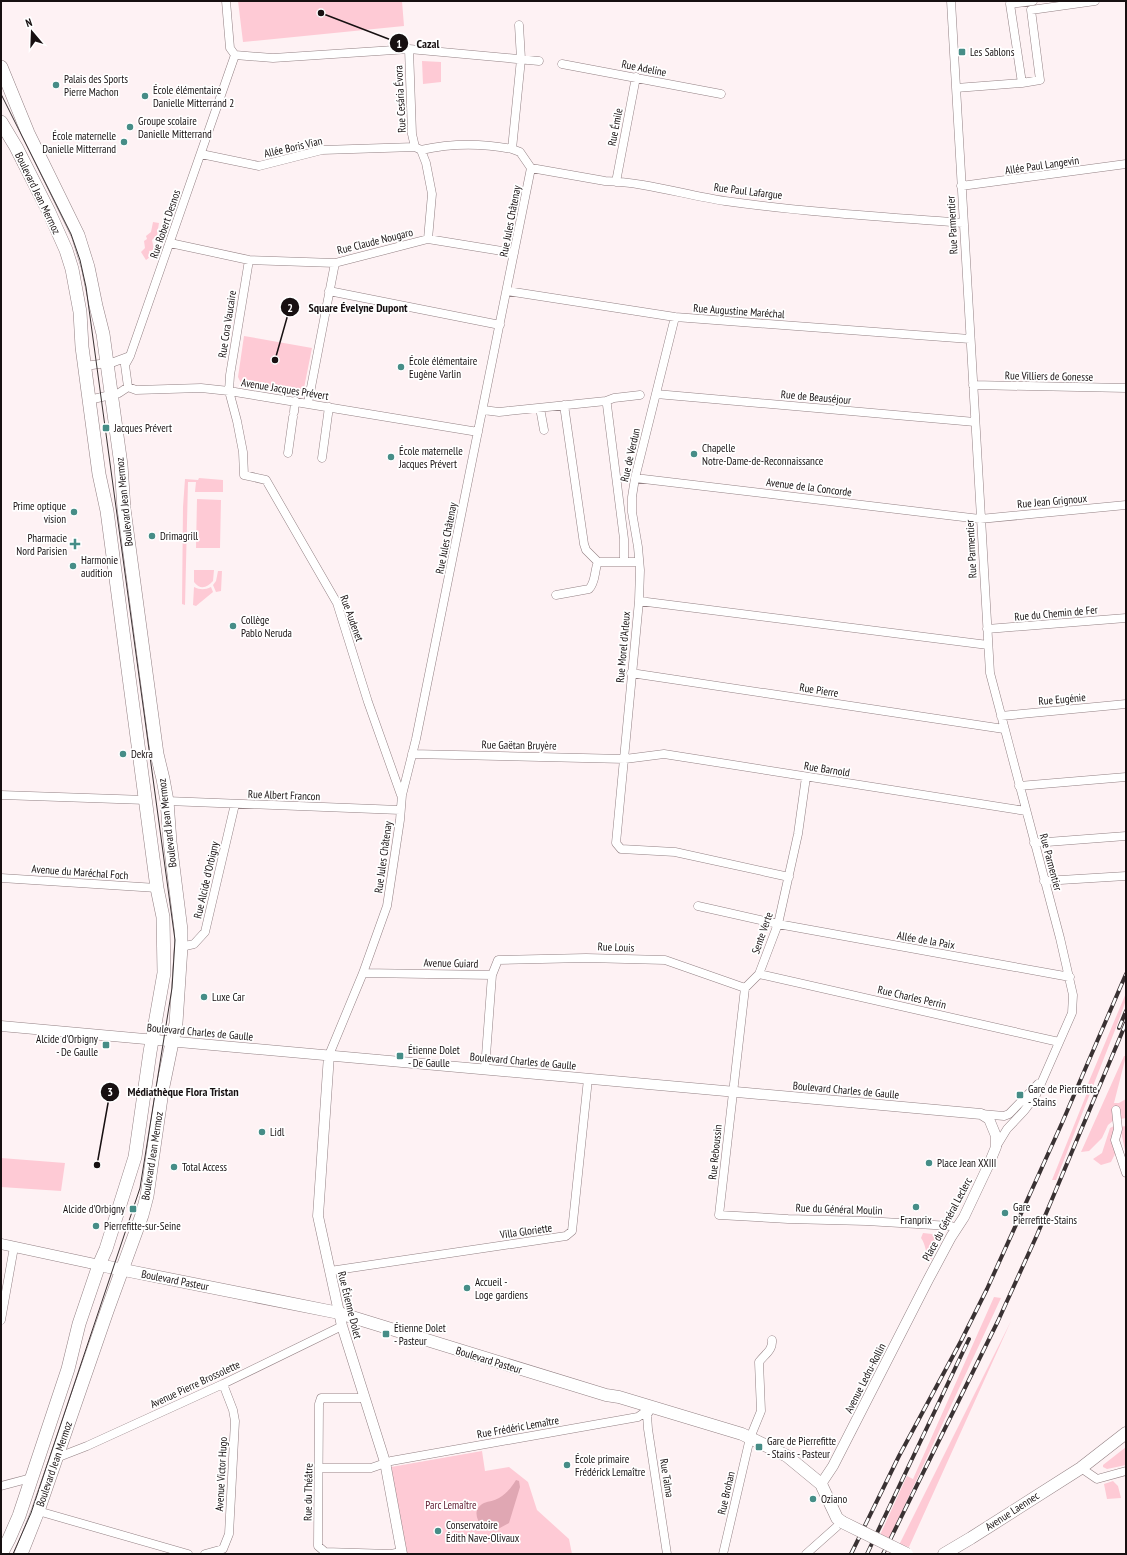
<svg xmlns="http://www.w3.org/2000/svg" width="1127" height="1555" font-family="'PT Sans Narrow',sans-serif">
<rect width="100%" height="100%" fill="#fef2f4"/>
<path fill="#fecad5" d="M 238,1 L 402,1 L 404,26 L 243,42 Z
M 422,61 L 441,62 L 441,82 L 423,84 Z
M 153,222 L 159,223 L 157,235 L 152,240 L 154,250 L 149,251 L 150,257 L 146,260 L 141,252 L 145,248 L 144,241 L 147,239 L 146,236 L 151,232 Z
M 244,336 L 312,348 L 303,393 L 241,383 L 238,377 Z
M 199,478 L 223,480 L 223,492 L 195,492 L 196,482 L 188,482 L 185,605 L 182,604 L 183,507 L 185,479 L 198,480 Z
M 197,499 L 221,500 L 220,548 L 196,548 Z
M 194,570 L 214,570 L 213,581 C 207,588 200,590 194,582 Z
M 218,571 L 222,571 L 221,591 L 216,592 L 213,585 L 216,581 Z
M 194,587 C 200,590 205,590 211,587 L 213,592 L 196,606 L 193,605 Z
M 1126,993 L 1126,1000 L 1117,1025 L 1056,1180 L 1052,1180 L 1089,1088 L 1087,1086 Z
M 1124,1056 L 1126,1056 L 1114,1103 L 1119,1103 L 1126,1099 L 1126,1118 L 1114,1120 L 1108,1125 L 1102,1138 L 1089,1151 L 1081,1152 Z
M 1114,1126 L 1116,1152 L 1111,1162 L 1101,1165 L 1093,1159 L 1102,1153 L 1110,1128 Z
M 1126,1126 L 1126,1155 L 1120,1127 Z
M 1,1158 L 65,1163 L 61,1191 L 1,1187 Z
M 923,1233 L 932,1234 L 936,1236 L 937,1234 L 940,1237 L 939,1243 L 931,1260 C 925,1254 926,1244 921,1238 Z
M 994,1297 L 1001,1298 L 889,1539 L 880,1535 L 907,1476 L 913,1479 Z
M 1011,1321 L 909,1547 L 899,1545 Z
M 1126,1447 L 1126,1465 L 1107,1469 L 1103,1467 L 1103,1465 Z
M 482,1451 L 485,1471 L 509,1467 L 528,1482 L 537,1510 L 569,1539 L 572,1554 L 407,1554 L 391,1467 Z
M 1113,1481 L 1118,1486 L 1121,1498 L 1107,1499 L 1104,1484 Z"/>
<path fill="#e0a7b3" d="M 516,1480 L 519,1481 L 520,1487 L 509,1523 L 498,1529 L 485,1528 C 476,1522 472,1509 484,1503 C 489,1501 494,1501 499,1498 C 506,1494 511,1488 516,1480 Z"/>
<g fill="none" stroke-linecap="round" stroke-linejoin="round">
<g stroke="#938184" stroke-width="9">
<path id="minor" d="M 226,1 L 230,48 L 235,55
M 951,1 L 990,673 L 1060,938 L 1073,995 L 1072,1013 L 1036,1095 L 1024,1111 L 1007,1129 L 996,1147
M 409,49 L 412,134 L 415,147 L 421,150 L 426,163 L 432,194 L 428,239
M 235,55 L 273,58 L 409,49 L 539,61
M 562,64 L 721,94
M 1022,83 L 1040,80 L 1031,10 L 1095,1
M 956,88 L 1022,83 L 1010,4 L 1033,1
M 421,150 C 452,143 481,143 512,149
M 201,154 L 259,166 L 322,150 L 415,147
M 531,168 L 605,181 C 645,182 685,195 725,201 C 804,212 884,217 963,223
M 616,182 L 636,77
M 961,186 L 1126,164
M 170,243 L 249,260 L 335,263 L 428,239 L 514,253
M 249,260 L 230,375 L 229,391 L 237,421 L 243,452 L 244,475 L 266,480 L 337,603 L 368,702 L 401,795
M 329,291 L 500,325
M 507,291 L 675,317 L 970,339
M 675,317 L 635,478 L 632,497 L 632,512 L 638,547 L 640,570 L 639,601 L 616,843 L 621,849 L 675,852 L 789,877
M 85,366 L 114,362 L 130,356 L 235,55
M 973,385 L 1126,388
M 128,387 L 125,365 L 130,356
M 656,394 L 975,422
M 89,400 L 119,393 L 128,387 L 136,390 L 201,388 L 229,391 L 478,432
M 606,401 L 614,398 L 640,395
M 308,403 L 335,263
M 564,405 L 584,544 L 586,550 L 598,562
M 540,408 L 544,430
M 483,410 L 499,412 L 606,401 L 607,405 L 624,539 L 624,561
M 294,412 L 295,401
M 288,453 L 293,417
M 322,458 L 329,407
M 635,478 L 980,519 L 1126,505
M 556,595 L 589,589 C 596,582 594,571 598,562 L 639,562
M 639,601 L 988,645
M 987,629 L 1126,618
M 631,673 L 1004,729
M 1001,716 L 1126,704
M 412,754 L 625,759 L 664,754 L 1026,811
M 806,777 L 798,834 L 778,924 L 759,974 L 745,988 L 719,1215 L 788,1219 L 866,1221 L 951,1226 L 957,1228
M 1019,786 L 1126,777
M 1,795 L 146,800
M 167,801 L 400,810
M 1034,843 L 1126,836
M 1,878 L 157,888
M 1044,881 L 1126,876
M 698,906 L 778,924 L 1070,977
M 181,947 L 194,944 L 205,932 L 235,804
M 363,973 L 492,975
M 759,974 L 1059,1042
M 329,1055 L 363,973 L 387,906 L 400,820 L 402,795 L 416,739 L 531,168 L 520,152 L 512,149 L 521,59 L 519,25
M 485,1069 L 492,975 L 498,960 L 586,958 L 665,960 L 745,988
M 1116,1110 L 1118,1129 L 1115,1140 L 1126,1173
M 981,1114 L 1004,1116 L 1009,1114 L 1038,1084
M 330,1271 L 566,1236 L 572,1231 L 588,1079
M 1,1320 L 14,1247
M 365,1398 L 321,1398 L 319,1404 L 318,1546 L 325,1552 L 391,1554 L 401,1552
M 652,1407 L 647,1415 L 648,1429 L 667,1554
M 56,1458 L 87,1446 L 223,1384 L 342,1326
M 320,1468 L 371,1468 L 391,1461 L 638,1417 L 652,1407
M 1081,1468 L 1097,1479 L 1126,1471
M 1,1486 L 31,1478
M 38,1511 L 188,1554
M 205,1554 L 223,1549 L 229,1534 L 235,1421 L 233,1410 L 223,1384
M 723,1554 L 750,1438 L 761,1411 L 759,1362 C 765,1354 773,1350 772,1340
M 806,1554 L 842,1522"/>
</g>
<g stroke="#938184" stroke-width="11">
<path id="tertiary" d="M 1,1026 L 981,1114 L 989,1119 L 996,1136 L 996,1147 L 989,1164 L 964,1217 L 951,1237 L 928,1280 L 833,1466 L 821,1484
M 329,1055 L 318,1216 L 342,1326 L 385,1462 L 402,1554
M 1,1244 L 99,1265"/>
</g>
<g stroke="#938184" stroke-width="13">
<path id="secondary" d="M 99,1265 L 339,1313 L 606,1395 L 619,1397 L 742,1434 L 787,1456 L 821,1484 L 837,1518 L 842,1522
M 944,1554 L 971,1538 L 1081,1468 L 1126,1433"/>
</g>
<g stroke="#938184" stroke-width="14">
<path id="primary" d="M 1,67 L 28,133 L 78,235 L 88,267 L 96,306 L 103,334 L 121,465 L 124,509 L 157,754 L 163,779 L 167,801 L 170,842 L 181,930 L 181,947 L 176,1023 L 162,1091 L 147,1196 L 142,1215 L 107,1311 L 38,1511 L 21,1554
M 1,122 L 16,147 L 49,212 L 66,250 L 72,269 L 80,312 L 82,347 L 99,474 L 107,511 L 157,888 L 163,917 L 164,973 L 150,1052 L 135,1157 L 106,1249 L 99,1265 L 79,1324 L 68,1369 L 19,1516 L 9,1539 L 1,1554"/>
</g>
<use href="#minor" stroke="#fff" stroke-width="8"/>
<use href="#tertiary" stroke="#fff" stroke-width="10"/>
<use href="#secondary" stroke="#fff" stroke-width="12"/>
<use href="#primary" stroke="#fff" stroke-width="13"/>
<path stroke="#3a3233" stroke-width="1" d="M 1,94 L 71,234 L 80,260 L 86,287 L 175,940 L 172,988 L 140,1188 L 31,1513 L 13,1554"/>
<g stroke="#3a3233" stroke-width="4">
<path id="rail" d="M 1119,1028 L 1126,1011
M 851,1554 L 899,1456 L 961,1341 L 987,1289 L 1062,1123 L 1126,974
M 867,1554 L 969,1339
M 883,1554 L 998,1321 L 1037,1235 L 1126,1023"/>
</g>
<use href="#rail" stroke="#fff" stroke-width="2.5" stroke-dasharray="8" stroke-linecap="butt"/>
<g stroke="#938184" stroke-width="13" stroke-linecap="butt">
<path id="secondary-bridge" d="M 842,1522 L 907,1554"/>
</g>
<use href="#secondary-bridge" stroke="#fff" stroke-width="12"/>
</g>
<g fill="#468d87" stroke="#fff" stroke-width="1.5">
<rect x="958" y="48" width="8" height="8" rx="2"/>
<circle cx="56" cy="85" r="4"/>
<circle cx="145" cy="96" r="4"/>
<circle cx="130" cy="127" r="4"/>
<circle cx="124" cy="142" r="4"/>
<circle cx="401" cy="367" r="4"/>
<rect x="102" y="424" width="8" height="8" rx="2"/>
<circle cx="694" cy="454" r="4"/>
<circle cx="391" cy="457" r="4"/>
<circle cx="74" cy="512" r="4"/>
<circle cx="152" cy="536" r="4"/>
<path d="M73 538h4v4h4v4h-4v4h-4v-4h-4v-4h4z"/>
<circle cx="73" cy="566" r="4"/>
<circle cx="233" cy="626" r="4"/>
<circle cx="123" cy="754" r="4"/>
<circle cx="204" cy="997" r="4"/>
<rect x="102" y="1041" width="8" height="8" rx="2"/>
<rect x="396" y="1052" width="8" height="8" rx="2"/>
<rect x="1016" y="1091" width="8" height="8" rx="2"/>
<circle cx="262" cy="1132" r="4"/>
<circle cx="929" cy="1163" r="4"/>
<circle cx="174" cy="1167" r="4"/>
<circle cx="916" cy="1207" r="4"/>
<rect x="129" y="1205" width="8" height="8" rx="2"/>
<circle cx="1005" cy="1213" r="4"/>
<circle cx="96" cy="1226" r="4"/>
<circle cx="467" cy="1288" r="4"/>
<rect x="382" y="1330" width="8" height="8" rx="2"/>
<rect x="755" y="1443" width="8" height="8" rx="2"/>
<circle cx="567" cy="1465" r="4"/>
<circle cx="813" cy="1499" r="4"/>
<circle cx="438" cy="1531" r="4"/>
</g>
<g text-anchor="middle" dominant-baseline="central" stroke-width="3.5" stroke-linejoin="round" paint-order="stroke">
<g font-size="11" fill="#171011" stroke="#fff" text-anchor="start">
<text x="970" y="52">Les Sablons</text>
<text x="64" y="79">Palais des Sports<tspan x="64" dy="13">Pierre Machon</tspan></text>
<text x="153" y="90">École élémentaire<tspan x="153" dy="13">Danielle Mitterrand 2</tspan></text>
<text x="138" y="121">Groupe scolaire<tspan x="138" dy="13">Danielle Mitterrand</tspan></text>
<text x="116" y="136" text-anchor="end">École maternelle<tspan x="116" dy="13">Danielle Mitterrand</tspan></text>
<text x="409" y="361">École élémentaire<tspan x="409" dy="13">Eugène Varlin</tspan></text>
<text x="114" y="428">Jacques Prévert</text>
<text x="702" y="448">Chapelle<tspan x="702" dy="13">Notre-Dame-de-Reconnaissance</tspan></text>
<text x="399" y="451">École maternelle<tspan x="399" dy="13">Jacques Prévert</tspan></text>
<text x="66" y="506" text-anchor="end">Prime optique<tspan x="66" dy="13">vision</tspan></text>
<text x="160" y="536">Drimagrill</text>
<text x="67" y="538" text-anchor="end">Pharmacie<tspan x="67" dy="13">Nord Parisien</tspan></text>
<text x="81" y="560">Harmonie<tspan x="81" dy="13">audition</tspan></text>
<text x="241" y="620">Collège<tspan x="241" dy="13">Pablo Neruda</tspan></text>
<text x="131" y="754">Dekra</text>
<text x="212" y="997">Luxe Car</text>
<text x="98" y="1039" text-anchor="end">Alcide d'Orbigny<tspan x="98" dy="13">- De Gaulle</tspan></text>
<text x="408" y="1050">Étienne Dolet<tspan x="408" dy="13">- De Gaulle</tspan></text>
<text x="1028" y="1089">Gare de Pierrefitte<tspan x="1028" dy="13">- Stains</tspan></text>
<text x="270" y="1132">Lidl</text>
<text x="937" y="1163">Place Jean XXIII</text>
<text x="182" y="1167">Total Access</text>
<text x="1013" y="1207">Gare<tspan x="1013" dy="13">Pierrefitte-Stains</tspan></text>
<text x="125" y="1209" text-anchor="end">Alcide d'Orbigny</text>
<text x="916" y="1220" text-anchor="middle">Franprix</text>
<text x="104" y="1226">Pierrefitte-sur-Seine</text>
<text x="475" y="1282">Accueil -<tspan x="475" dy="13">Loge gardiens</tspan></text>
<text x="394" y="1328">Étienne Dolet<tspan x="394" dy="13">- Pasteur</tspan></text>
<text x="767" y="1441">Gare de Pierrefitte<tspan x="767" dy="13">- Stains - Pasteur</tspan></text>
<text x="575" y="1459">École primaire<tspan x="575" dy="13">Frédérick Lemaître</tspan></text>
<text x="821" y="1499">Oziano</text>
<text x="446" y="1525">Conservatoire<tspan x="446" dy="13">Édith Nave-Olivaux</tspan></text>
</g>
<g font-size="11" fill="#171011" stroke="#fff">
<text transform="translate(644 68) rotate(11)">Rue Adeline</text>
<text transform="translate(400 99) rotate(-93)">Rue Cesária Évora</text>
<text transform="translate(615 127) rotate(-79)">Rue Émile</text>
<text transform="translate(293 147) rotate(-13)">Allée Boris Vian</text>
<text transform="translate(1042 165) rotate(-8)">Allée Paul Langevin</text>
<text transform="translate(748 191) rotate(7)">Rue Paul Lafargue</text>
<text transform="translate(38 193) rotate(64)">Boulevard Jean Mermoz</text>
<text transform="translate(510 221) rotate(-79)">Rue Jules Châtenay</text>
<text transform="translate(165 224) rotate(-71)">Rue Robert Desnos</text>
<text transform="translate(952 225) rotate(-93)">Rue Parmentier</text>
<text transform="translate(375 241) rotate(-14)">Rue Claude Nougaro</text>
<text transform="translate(739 311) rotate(4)">Rue Augustine Maréchal</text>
<text transform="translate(227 324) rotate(-81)">Rue Cora Vaucaire</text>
<text transform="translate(1049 376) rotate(1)">Rue Villiers de Gonesse</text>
<text transform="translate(285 389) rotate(9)">Avenue Jacques Prévert</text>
<text transform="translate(816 397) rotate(5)">Rue de Beauséjour</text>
<text transform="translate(630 455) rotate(-77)">Rue de Verdun</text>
<text transform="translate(809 487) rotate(7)">Avenue de la Concorde</text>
<text transform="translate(1052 501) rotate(-5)">Rue Jean Grignoux</text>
<text transform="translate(124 502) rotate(-96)">Boulevard Jean Mermoz</text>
<text transform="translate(446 538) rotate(-79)">Rue Jules Châtenay</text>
<text transform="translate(971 549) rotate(-93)">Rue Parmentier</text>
<text transform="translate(1056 613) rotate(-5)">Rue du Chemin de Fer</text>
<text transform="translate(352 618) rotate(70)">Rue Audenet</text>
<text transform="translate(623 647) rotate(-85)">Rue Morel d'Arleux</text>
<text transform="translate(819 690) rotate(9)">Rue Pierre</text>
<text transform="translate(1062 699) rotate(-5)">Rue Eugénie</text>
<text transform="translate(519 745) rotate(1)">Rue Gaëtan Bruyère</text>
<text transform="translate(827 769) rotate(9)">Rue Barnold</text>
<text transform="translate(284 795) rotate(2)">Rue Albert Francon</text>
<text transform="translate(167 823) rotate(-97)">Boulevard Jean Mermoz</text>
<text transform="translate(383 857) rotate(-82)">Rue Jules Châtenay</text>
<text transform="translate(1051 862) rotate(75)">Rue Parmentier</text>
<text transform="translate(80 872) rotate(4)">Avenue du Maréchal Foch</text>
<text transform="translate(206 880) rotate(-77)">Rue Alcide d'Orbigny</text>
<text transform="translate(762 933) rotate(-71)">Sente Verte</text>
<text transform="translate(926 940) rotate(10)">Allée de la Paix</text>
<text transform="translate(616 947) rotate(2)">Rue Louis</text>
<text transform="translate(451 963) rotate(1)">Avenue Guiard</text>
<text transform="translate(912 997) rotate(13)">Rue Charles Perrin</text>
<text transform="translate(200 1032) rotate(5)">Boulevard Charles de Gaulle</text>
<text transform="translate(523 1061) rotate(5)">Boulevard Charles de Gaulle</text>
<text transform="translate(846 1090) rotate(5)">Boulevard Charles de Gaulle</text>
<text transform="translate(715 1152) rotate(-84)">Rue Reboussin</text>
<text transform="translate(152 1156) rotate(-81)">Boulevard Jean Mermoz</text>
<text transform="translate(839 1209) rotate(2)">Rue du Général Moulin</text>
<text transform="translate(947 1219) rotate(-62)">Place du Général Leclerc</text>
<text transform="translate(526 1231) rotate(-8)">Villa Gloriette</text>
<text transform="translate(175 1280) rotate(11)">Boulevard Pasteur</text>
<text transform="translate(350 1305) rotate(76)">Rue Étienne Dolet</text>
<text transform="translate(489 1360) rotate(17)">Boulevard Pasteur</text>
<text transform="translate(865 1378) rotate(-63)">Avenue Ledru-Rollin</text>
<text transform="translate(195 1384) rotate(-25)">Avenue Pierre Brossolette</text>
<text transform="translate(518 1427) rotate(-10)">Rue Frédéric Lemaître</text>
<text transform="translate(54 1464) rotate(-71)">Boulevard Jean Mermoz</text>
<text transform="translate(221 1474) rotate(-87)">Avenue Victor Hugo</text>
<text transform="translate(667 1478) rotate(81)">Rue Talma</text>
<text transform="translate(308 1492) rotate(-89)">Rue du Théâtre</text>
<text transform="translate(726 1493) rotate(-77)">Rue Brohan</text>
<text transform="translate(1012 1511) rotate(-33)">Avenue Laennec</text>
</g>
<g font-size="11" fill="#632034" stroke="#fff">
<text x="451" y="1505">Parc Lemaître</text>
</g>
</g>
<path fill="none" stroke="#171011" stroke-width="1.5" d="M321 13L399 43M275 360L290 307M97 1165L110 1092"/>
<g fill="#171011" stroke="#fff" stroke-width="1.5">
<circle cx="321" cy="13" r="4"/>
<circle cx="275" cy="360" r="4"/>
<circle cx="97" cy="1165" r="4"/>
<circle cx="399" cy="43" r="10"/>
<circle cx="290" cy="307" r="10"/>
<circle cx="110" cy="1092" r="10"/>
</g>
<g font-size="12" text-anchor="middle" font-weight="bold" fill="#fff">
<text x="399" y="48">1</text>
<text x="290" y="312">2</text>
<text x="110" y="1096">3</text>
</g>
<g font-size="12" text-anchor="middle" font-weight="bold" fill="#171011" stroke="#fff" stroke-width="3.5" stroke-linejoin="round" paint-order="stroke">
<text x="428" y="48">Cazal</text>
<text x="358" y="312">Square Évelyne Dupont</text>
<text x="183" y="1096">Médiathèque Flora Tristan</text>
</g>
<rect width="1127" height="1555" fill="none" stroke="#171011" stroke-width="4"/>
<g transform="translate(32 32) rotate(341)" stroke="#ffffff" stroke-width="3" paint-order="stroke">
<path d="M0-3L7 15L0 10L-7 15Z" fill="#171011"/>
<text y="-6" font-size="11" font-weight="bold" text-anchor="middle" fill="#171011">N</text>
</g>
</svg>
